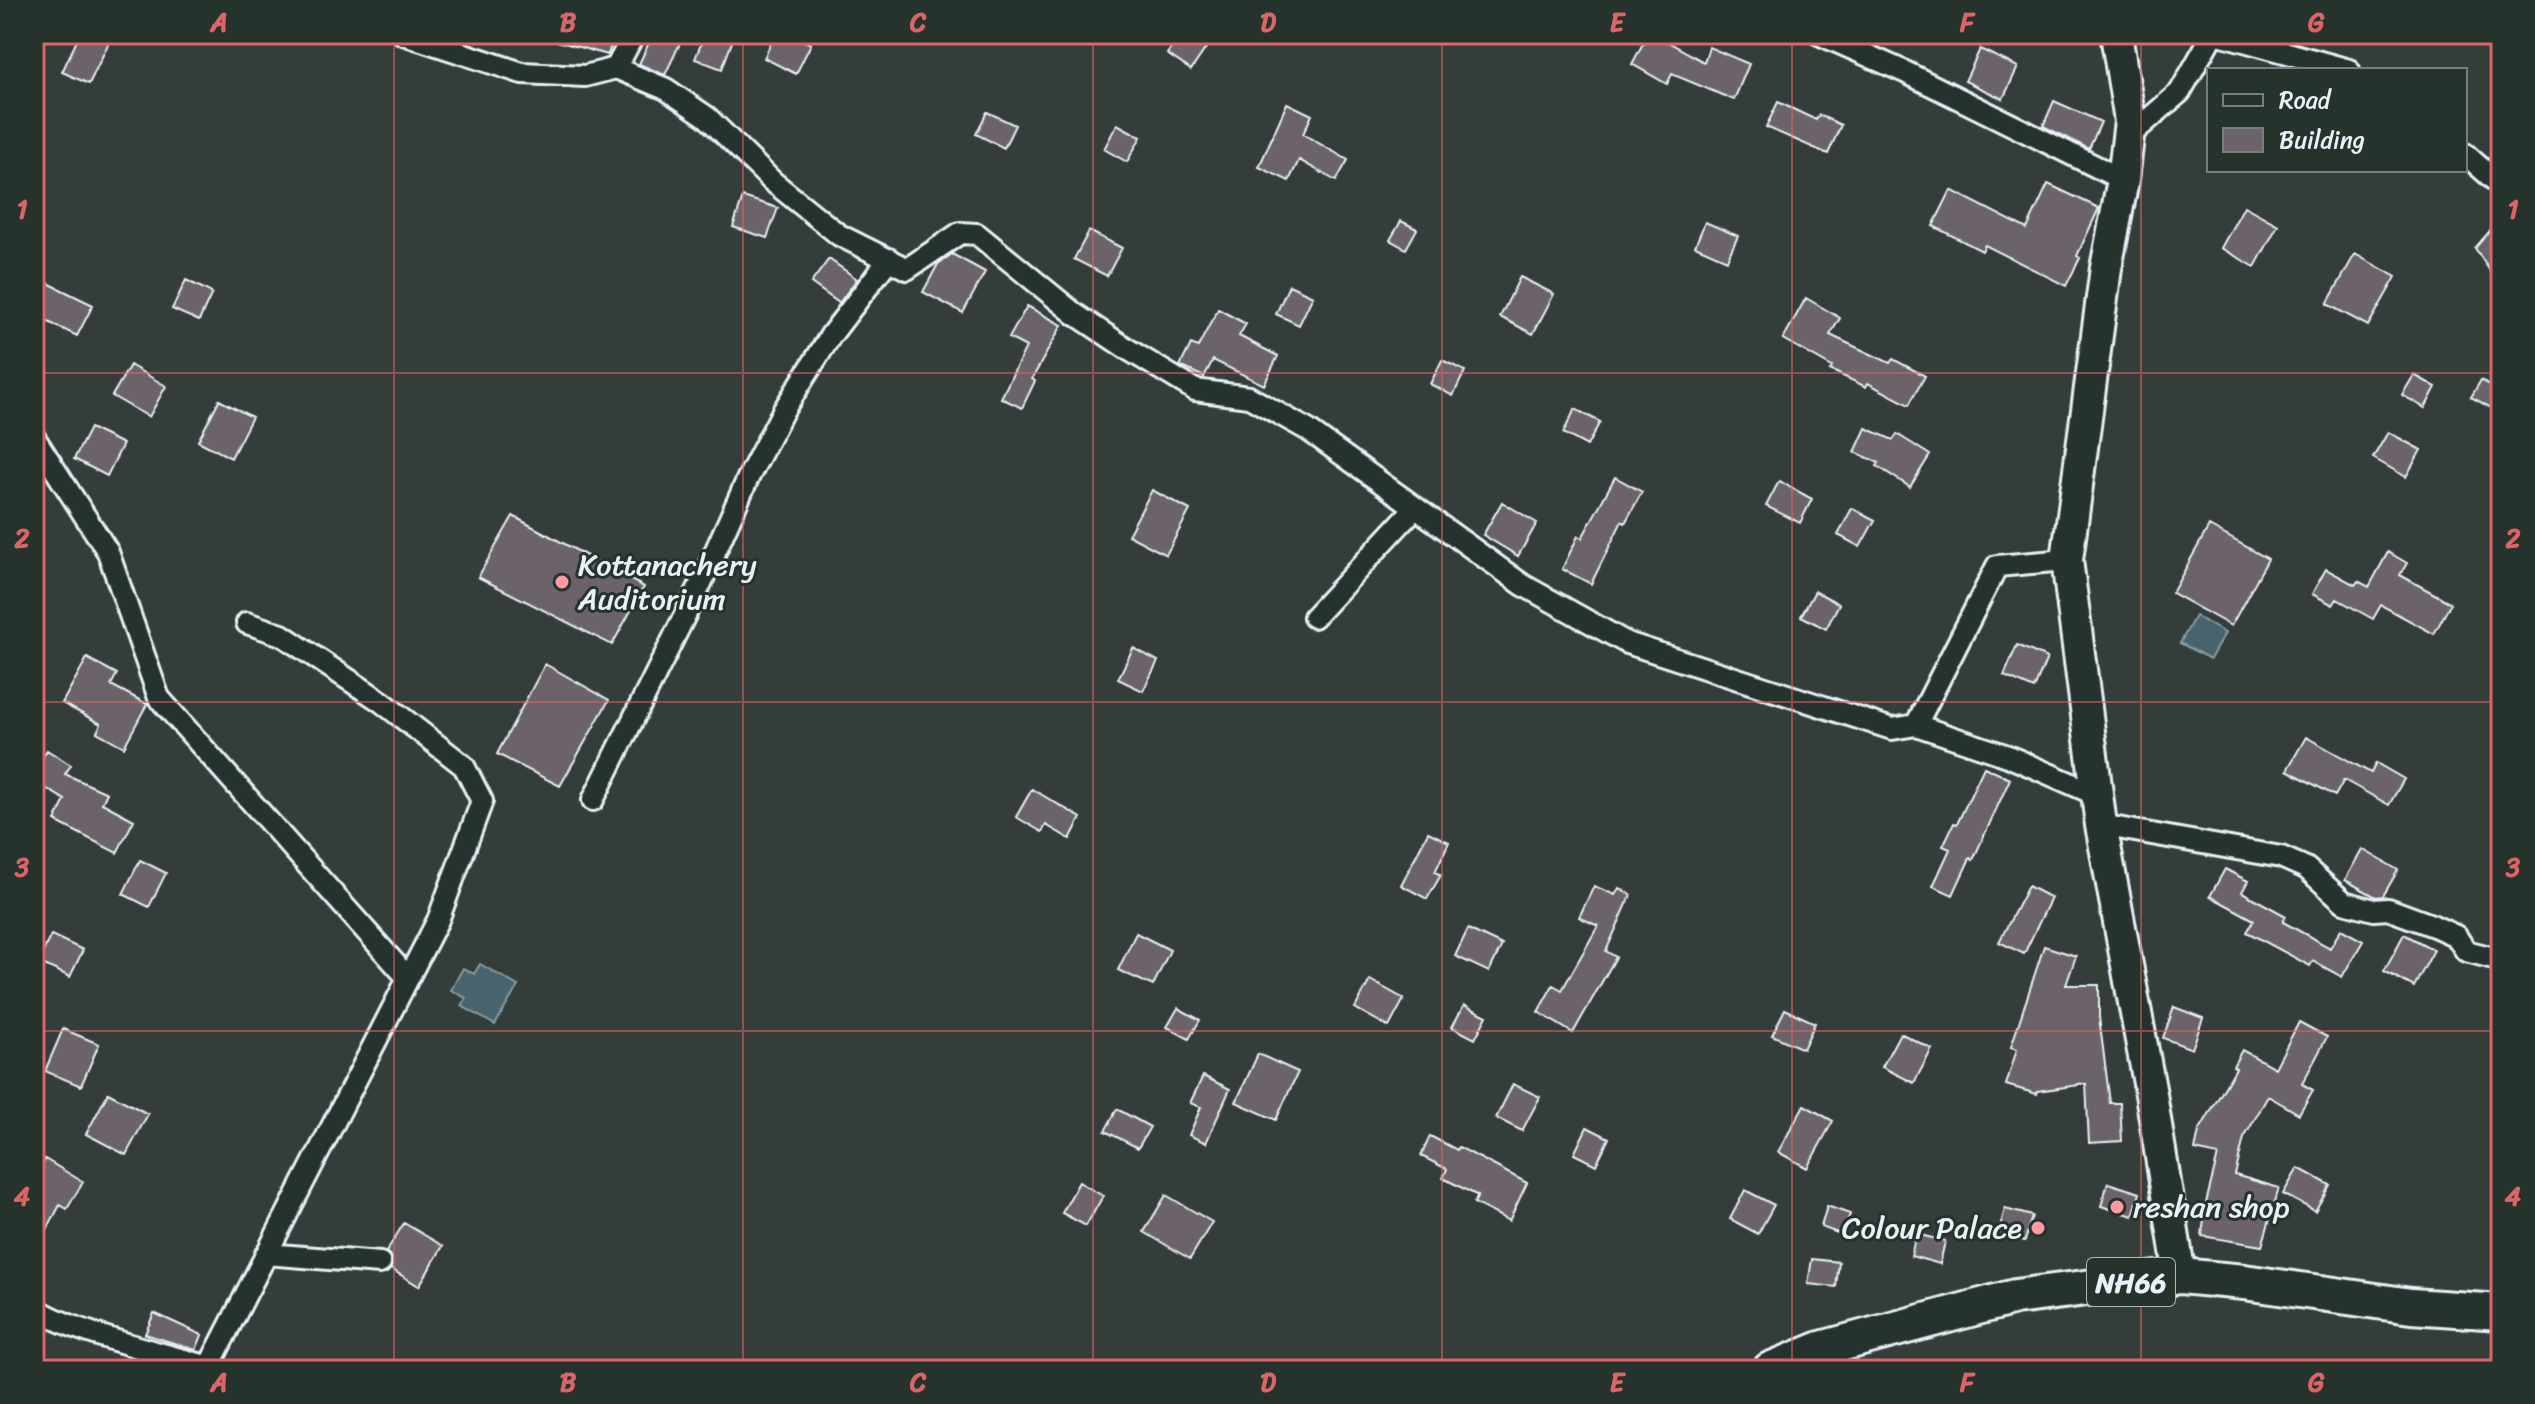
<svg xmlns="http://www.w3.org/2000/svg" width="2535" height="1404" font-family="Sriracha,sans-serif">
<rect width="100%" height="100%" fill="#343d39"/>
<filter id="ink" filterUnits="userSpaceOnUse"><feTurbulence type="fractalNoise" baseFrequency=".0125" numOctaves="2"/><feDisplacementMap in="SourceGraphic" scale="16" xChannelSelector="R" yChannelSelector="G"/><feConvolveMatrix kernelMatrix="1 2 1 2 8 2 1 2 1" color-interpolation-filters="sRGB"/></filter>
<g filter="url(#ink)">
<path fill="#49646e" stroke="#899ca5" stroke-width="2" d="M 2195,616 L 2225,633 L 2210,659 L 2180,643 Z
M 480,964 L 518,986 L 495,1025 L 462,1006 L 466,998 L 451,990 L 463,968 L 474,974 Z"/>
<path fill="#6c636a" stroke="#e8f1f8" stroke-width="2" d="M 80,34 L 113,34 L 89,84 L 62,72 Z
M 554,34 L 614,34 L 608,55 L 553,40 Z
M 653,34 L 671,34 L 682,39 L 665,75 L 639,64 Z
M 705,34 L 735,34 L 722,69 L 695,59 Z
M 775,34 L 791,34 L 811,44 L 796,74 L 764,58 Z
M 1181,34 L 1191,34 L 1208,45 L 1191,70 L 1167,54 Z
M 1648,34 L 1654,34 L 1704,62 L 1709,47 L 1749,64 L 1734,100 L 1672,74 L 1667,84 L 1632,64 Z
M 1980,49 L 2018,67 L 2003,99 L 1965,81 Z
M 2054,101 L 2101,122 L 2089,149 L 2043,126 Z
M 1778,102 L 1816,120 L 1819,115 L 1841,125 L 1828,154 L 1766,127 Z
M 1287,103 L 1312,115 L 1303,134 L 1348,160 L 1336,181 L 1299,160 L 1289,181 L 1259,167 Z
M 987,112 L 1015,125 L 1004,148 L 976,134 Z
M 1117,124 L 1141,137 L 1127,162 L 1104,149 Z
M 2048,184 L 2099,208 L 2077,256 L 2080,258 L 2066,286 L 1985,245 L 1982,251 L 1933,226 L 1951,190 L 2027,229 Z
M 743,197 L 778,208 L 767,238 L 733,227 Z
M 2244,206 L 2278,225 L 2255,267 L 2221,248 Z
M 2501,218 L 2501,288 L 2475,248 Z
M 1401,221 L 1417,229 L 1406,249 L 1390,240 Z
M 1705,222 L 1738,236 L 1727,260 L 1695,246 Z
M 1089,231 L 1122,248 L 1107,276 L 1074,259 Z
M 952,254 L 985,272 L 963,313 L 923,292 L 938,264 Z
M 2355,254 L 2396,277 L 2368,326 L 2327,304 Z
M 829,259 L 857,279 L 839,303 L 811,283 Z
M 1520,277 L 1554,294 L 1533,334 L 1500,317 Z
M 186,280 L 212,293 L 199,321 L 172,309 Z
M 48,283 L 93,305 L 77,336 L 34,315 Z
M 1289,285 L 1313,296 L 1299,325 L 1276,314 Z
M 1806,298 L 1840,318 L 1830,335 L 1890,363 L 1893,359 L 1925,376 L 1909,405 L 1868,383 L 1866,387 L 1830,370 L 1832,367 L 1783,339 Z
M 1027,306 L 1062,325 L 1032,379 L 1035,381 L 1022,408 L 1001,398 L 1026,347 L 1009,338 Z
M 1218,309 L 1246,324 L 1239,336 L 1278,356 L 1264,385 L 1213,360 L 1204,377 L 1180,366 L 1191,344 L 1198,347 Z
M 1442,360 L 1465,371 L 1453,396 L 1430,384 Z
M 130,365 L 166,386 L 149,417 L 112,396 Z
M 2414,375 L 2436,387 L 2425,408 L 2402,395 Z
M 2481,380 L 2501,391 L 2501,398 L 2495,410 L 2471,397 Z
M 219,400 L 252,417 L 231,458 L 198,441 Z
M 1575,409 L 1600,422 L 1587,446 L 1563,433 Z
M 90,428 L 123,444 L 107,476 L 74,459 Z
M 1866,428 L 1893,440 L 1897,434 L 1930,455 L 1910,487 L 1877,466 L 1879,463 L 1855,452 Z
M 2388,432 L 2421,450 L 2406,477 L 2373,458 Z
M 1615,477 L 1642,492 L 1625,523 L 1622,521 L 1591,584 L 1562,569 L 1578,536 L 1582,538 Z
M 1779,481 L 1812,499 L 1800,523 L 1766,506 Z
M 1152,490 L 1190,510 L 1166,555 L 1128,535 Z
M 1502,502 L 1537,523 L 1518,556 L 1483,535 Z
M 1852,508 L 1875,520 L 1860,547 L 1838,535 Z
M 513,516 L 644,587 L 612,645 L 478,577 Z
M 2209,526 L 2268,559 L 2231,626 L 2172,593 Z
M 2388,552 L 2407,563 L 2400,575 L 2451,603 L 2434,634 L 2381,605 L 2373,619 L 2337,599 L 2333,605 L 2312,594 L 2326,569 L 2355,585 L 2358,581 L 2369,587 Z
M 1815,591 L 1839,604 L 1826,629 L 1801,616 Z
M 2017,645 L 2047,658 L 2034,689 L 2004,676 Z
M 1133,648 L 1158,661 L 1143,691 L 1118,679 Z
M 87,658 L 117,674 L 111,685 L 147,704 L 124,747 L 97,732 L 101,724 L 62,703 Z
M 545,664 L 609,700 L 560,786 L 497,754 Z
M 2306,737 L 2371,773 L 2376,763 L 2404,779 L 2389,805 L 2344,780 L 2335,796 L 2287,770 Z
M 47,750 L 71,765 L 65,774 L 107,793 L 102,803 L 134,820 L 117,853 L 55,821 L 65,800 L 34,781 L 34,771 Z
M 1984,767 L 2010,779 L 1973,860 L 1970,858 L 1953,895 L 1933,886 L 1950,849 L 1943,846 L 1954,823 L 1957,824 Z
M 1032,789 L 1081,818 L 1070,839 L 1046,825 L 1042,832 L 1016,817 Z
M 1428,832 L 1449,842 L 1435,872 L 1441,875 L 1427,899 L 1401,885 Z
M 2362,849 L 2398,870 L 2383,896 L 2376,897 L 2345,880 Z
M 140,860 L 166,873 L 149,907 L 123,894 Z
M 2225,869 L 2248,881 L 2242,892 L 2286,916 L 2283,922 L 2330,948 L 2341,929 L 2363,941 L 2342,977 L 2313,961 L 2310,966 L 2247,932 L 2254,920 L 2210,896 Z
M 1594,886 L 1615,895 L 1619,888 L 1631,895 L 1606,951 L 1616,957 L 1573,1033 L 1538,1012 L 1553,985 L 1562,990 L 1598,926 L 1579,917 Z
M 2028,886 L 2051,898 L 2024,954 L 1999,942 Z
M 1468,929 L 1502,945 L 1489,972 L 1455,956 Z
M 1136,933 L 1170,950 L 1153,986 L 1118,970 Z
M 2404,934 L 2434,950 L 2414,987 L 2384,971 Z
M 51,935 L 83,950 L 70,977 L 38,962 Z
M 2044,946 L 2076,956 L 2066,985 L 2099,985 L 2099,1017 L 2110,1103 L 2120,1103 L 2122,1141 L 2089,1143 L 2086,1084 L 2038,1091 L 2037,1094 L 2006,1085 L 2017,1049 L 2011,1047 Z
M 1370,980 L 1404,999 L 1389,1027 L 1355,1008 Z
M 1464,1005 L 1487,1016 L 1475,1039 L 1452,1027 Z
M 2174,1007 L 2203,1018 L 2192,1049 L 2163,1038 Z
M 1178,1008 L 1200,1020 L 1189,1039 L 1167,1027 Z
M 1785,1009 L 1815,1023 L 1803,1049 L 1772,1035 Z
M 2299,1022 L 2327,1037 L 2302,1084 L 2313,1090 L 2299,1114 L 2268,1096 L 2244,1138 L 2235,1175 L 2279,1188 L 2262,1246 L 2202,1236 L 2206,1203 L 2218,1155 L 2195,1150 L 2199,1131 L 2236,1068 L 2233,1066 L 2242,1050 L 2275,1068 Z
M 63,1029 L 99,1044 L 81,1086 L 45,1071 Z
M 1900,1033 L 1932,1049 L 1914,1083 L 1882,1067 Z
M 1258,1054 L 1298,1072 L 1276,1120 L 1236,1102 Z
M 1203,1076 L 1230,1089 L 1206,1143 L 1189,1135 L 1201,1107 L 1190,1103 Z
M 1513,1084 L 1540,1097 L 1522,1131 L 1496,1118 Z
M 108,1093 L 148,1114 L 126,1155 L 86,1134 Z
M 1804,1105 L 1833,1121 L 1807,1168 L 1778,1152 Z
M 1117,1109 L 1150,1127 L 1138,1148 L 1105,1131 Z
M 1587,1127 L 1609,1138 L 1596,1165 L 1574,1154 Z
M 1430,1136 L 1457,1150 L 1459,1147 L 1527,1183 L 1509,1221 L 1474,1203 L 1478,1196 L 1443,1178 L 1447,1169 L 1421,1156 Z
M 45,1159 L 83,1182 L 67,1209 L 60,1205 L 34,1254 L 34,1179 Z
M 2298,1168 L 2330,1185 L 2315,1211 L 2283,1194 Z
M 1079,1182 L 1103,1196 L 1086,1226 L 1062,1213 Z
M 2108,1183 L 2140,1193 L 2133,1216 L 2101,1206 Z
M 1745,1190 L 1774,1205 L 1758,1234 L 1730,1219 Z
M 1166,1195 L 1212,1222 L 1190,1259 L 1144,1232 Z
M 1827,1206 L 1850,1214 L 1843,1235 L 1821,1227 Z
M 2005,1209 L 2032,1216 L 2025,1241 L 1998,1234 Z
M 404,1223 L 443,1246 L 419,1286 L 391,1269 L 392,1258 L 386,1252 Z
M 1916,1234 L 1945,1241 L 1940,1264 L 1911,1256 Z
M 1812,1259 L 1839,1262 L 1836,1287 L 1808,1284 Z
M 154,1313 L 202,1335 L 196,1350 L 145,1334 Z"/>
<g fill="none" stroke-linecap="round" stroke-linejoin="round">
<g stroke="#e8f1f8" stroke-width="26">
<path id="minor" d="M 403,34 L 522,73 L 585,76 L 616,68 L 634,34
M 1819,34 L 1905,72 L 2123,180
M 2219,34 L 2349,70
M 616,68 L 666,89 L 707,117 L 772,181 L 839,235 L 907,269 L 960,233 L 977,234 L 1075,314 L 1129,350 L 1195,390 L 1249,397 L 1308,430 L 1523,585 L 1627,643 L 1892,729 L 1916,725 L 1997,566 L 2067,560
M 2128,137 L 2180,92 L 2213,34
M 2465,154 L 2501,186
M 34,437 L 108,552 L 159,698 L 407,977
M 1314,617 L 1414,509
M 1916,725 L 2008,756 L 2097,795
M 593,800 L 702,581 L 748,478 L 783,411 L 831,335 L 889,259
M 2101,825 L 2281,857 L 2306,868 L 2344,902 L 2374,910 L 2388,909 L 2434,926 L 2456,936 L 2466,951 L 2501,960
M 266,1254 L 380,1263
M 34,1306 C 55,1328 173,1356 209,1367
M 207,1370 L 438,920 L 482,801 L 464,766 L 382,702 L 282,635 L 247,623"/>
</g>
<g stroke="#e8f1f8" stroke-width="36">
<path id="secondary" d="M 2116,34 L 2130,121 L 2123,180 L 2106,268 L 2067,560 L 2101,825 L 2151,1094 L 2180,1276"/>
</g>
<g stroke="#e8f1f8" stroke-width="40">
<path id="trunk" d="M 1770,1370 L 1821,1349 L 2015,1297 L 2180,1276 L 2244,1282 L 2411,1306 L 2501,1312"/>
</g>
<use href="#minor" stroke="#26332d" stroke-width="20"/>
<use href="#secondary" stroke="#26332d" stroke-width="30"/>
<use href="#trunk" stroke="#26332d" stroke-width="34"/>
</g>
</g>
<path fill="none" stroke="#db6466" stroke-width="2" stroke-opacity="0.55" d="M 394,34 L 394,1370M 743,34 L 743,1370M 1093,34 L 1093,1370M 1442,34 L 1442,1370M 1792,34 L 1792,1370M 2141,34 L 2141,1370M 34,373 L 2501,373M 34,702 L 2501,702M 34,1031 L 2501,1031"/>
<g fill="#ff9aa2" stroke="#26332d" stroke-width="3">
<circle cx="562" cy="582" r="8"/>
<circle cx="2117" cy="1207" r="8"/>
<circle cx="2038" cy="1228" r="8"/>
</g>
<g text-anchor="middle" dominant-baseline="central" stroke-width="6" stroke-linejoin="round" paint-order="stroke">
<rect fill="#26332d" stroke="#aeb8bb" stroke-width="2" x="2087" y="1258" width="88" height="48" rx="6"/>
<g font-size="28" font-weight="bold" fill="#e8f1f8">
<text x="2131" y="1282">NH66</text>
</g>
<g font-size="30" fill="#e8f1f8" stroke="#26332d" text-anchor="start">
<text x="578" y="565">Kottanachery<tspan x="578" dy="34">Auditorium</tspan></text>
<text x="2133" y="1207">reshan shop</text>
<text x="2022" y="1228" text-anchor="end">Colour Palace</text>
</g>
</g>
<rect width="2535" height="1404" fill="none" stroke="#26332d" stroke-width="88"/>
<rect x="2207" y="68" width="260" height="104" fill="#26332d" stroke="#747f7e" stroke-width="2"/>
<rect x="2223" y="94" width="40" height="12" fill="#26332d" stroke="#747f7e" stroke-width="2"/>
<text x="2279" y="108" font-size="24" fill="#e8f1f8">Road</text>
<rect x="2223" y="128" width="40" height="24" fill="#6c636a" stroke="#747f7e" stroke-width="2"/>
<text x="2279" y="148" font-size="24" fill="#e8f1f8">Building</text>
<rect x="44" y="44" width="2447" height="1316" fill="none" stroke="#db6466" stroke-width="3"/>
<g font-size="26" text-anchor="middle" font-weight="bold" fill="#db6466">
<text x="219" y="31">A</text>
<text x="568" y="31">B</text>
<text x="918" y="31">C</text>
<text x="1268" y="31">D</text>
<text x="1617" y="31">E</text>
<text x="1967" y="31">F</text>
<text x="2316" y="31">G</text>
<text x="22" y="218">1</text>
<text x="2513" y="218">1</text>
<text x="22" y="547">2</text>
<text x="2513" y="547">2</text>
<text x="22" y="876">3</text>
<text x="2513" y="876">3</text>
<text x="22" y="1205">4</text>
<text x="2513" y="1205">4</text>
<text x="219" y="1391">A</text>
<text x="568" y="1391">B</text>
<text x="918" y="1391">C</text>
<text x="1268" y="1391">D</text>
<text x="1617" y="1391">E</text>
<text x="1967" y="1391">F</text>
<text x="2316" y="1391">G</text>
</g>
</svg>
